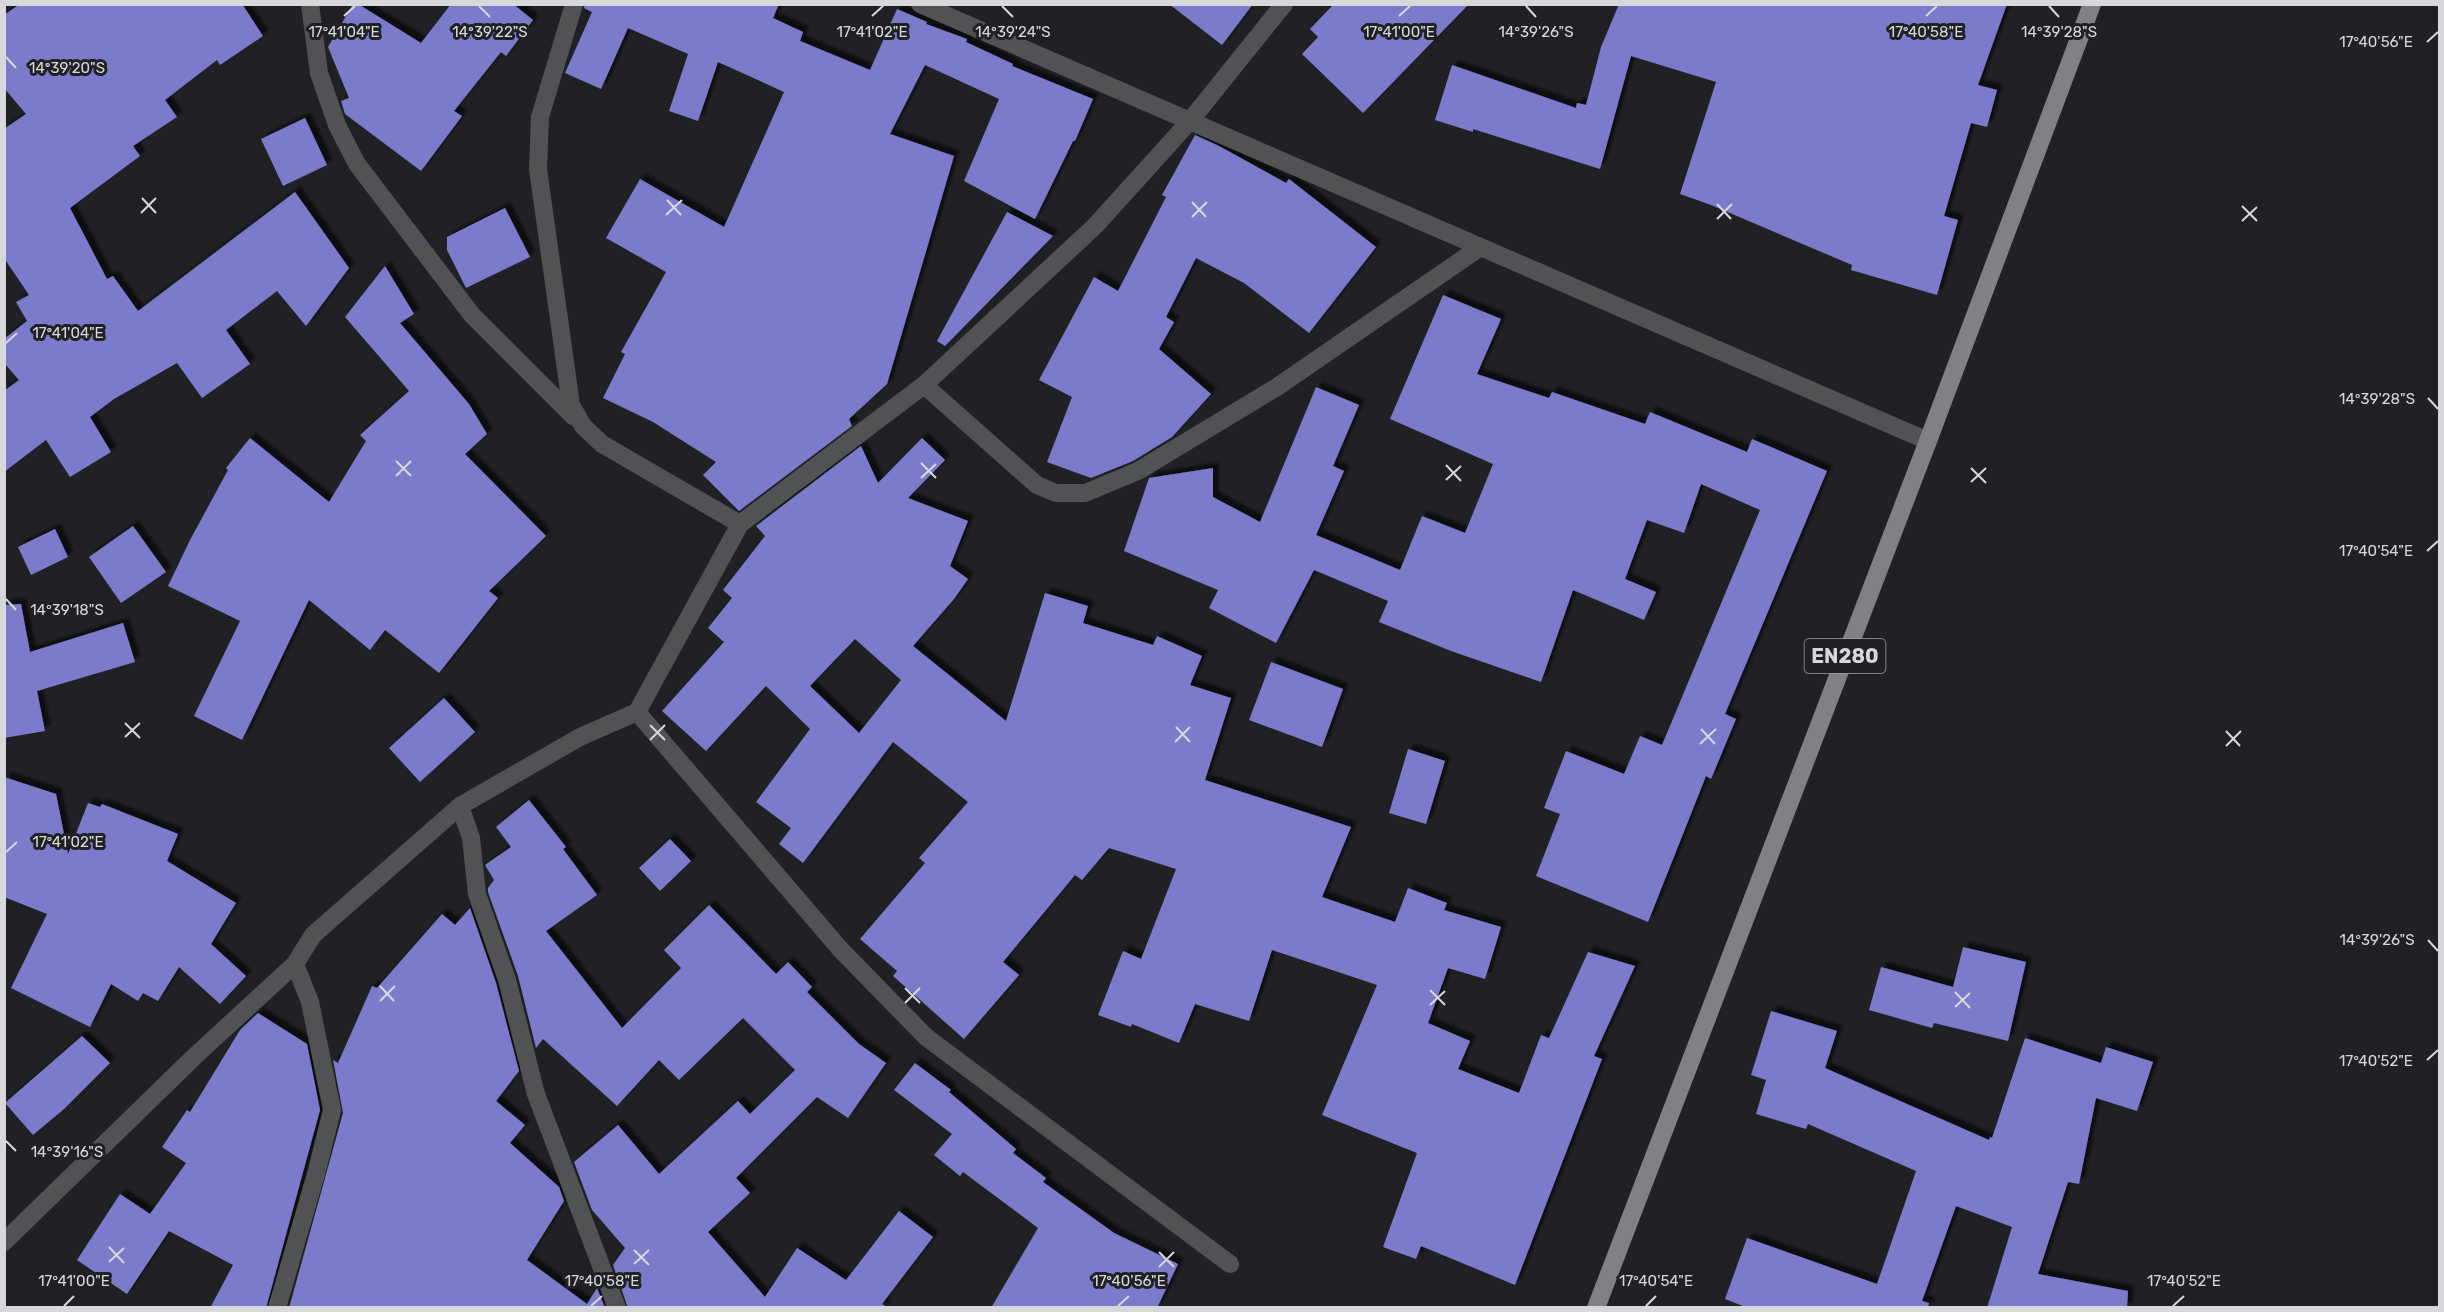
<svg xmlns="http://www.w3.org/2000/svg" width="2444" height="1312" font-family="Rubik,sans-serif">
<defs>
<filter id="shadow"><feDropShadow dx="5.5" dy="-5.5" stdDeviation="1.5" flood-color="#0009"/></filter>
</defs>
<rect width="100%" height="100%" fill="#212125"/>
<path fill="#7b7acb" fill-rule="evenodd" filter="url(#shadow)" d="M 20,4 L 242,4 L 263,36 L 220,65 L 217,60 L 165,100 L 177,117 L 133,146 L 140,156 L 70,208 L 107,279 L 113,276 L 138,311 L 295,192 L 349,268 L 306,326 L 277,291 L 226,330 L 250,364 L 202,398 L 177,363 L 114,399 L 90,417 L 111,452 L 70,477 L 46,440 L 4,472 L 4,391 L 19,380 L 4,363 L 4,339 L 27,321 L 16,302 L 29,295 L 4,258 L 4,129 L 26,114 L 4,88 L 4,15 Z
M 353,4 L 358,4 L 421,43 L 451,4 L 513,4 L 533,20 L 506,56 L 501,52 L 454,111 L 462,116 L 421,171 L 345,114 L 341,101 L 349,98 L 328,47 Z
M 585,4 L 779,4 L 773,18 L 803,32 L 800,41 L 870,70 L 897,9 L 927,22 L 926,24 L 967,39 L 966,42 L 1013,64 L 1012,66 L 1093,99 L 1075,141 L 1073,141 L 1035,219 L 964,181 L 999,99 L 925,65 L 890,134 L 954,156 L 887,384 L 849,419 L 852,426 L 739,511 L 703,475 L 716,462 L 653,422 L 603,398 L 625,354 L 621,352 L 666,272 L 606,238 L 640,179 L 724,227 L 784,92 L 718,62 L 698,121 L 669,111 L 688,54 L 628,28 L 601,89 L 565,73 L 592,12 L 584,8 Z
M 1169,4 L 1253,4 L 1222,45 Z
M 1334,4 L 1469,4 L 1363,113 L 1302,54 L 1318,37 L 1310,29 Z
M 1619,4 L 2007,4 L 1978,85 L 1997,90 L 1987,127 L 1971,123 L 1944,216 L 1958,220 L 1937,295 L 1851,270 L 1852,265 L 1711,205 L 1680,194 L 1716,82 L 1631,56 L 1600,169 L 1473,129 L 1473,132 L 1435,120 L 1452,65 L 1576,108 L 1577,103 L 1586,105 L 1601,47 Z
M 305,118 L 327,165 L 283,186 L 261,139 Z
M 1195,135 L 1219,146 L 1286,183 L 1289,179 L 1376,247 L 1309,333 L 1244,283 L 1196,258 L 1166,317 L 1174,322 L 1159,349 L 1211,394 L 1172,437 L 1133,461 L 1091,478 L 1047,462 L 1072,397 L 1039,380 L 1094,277 L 1118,291 L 1166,197 L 1162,195 Z
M 505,208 L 530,257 L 466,288 L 447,250 L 447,237 Z
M 1007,212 L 1053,236 L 945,346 L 937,341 Z
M 385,266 L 414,314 L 400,323 L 469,404 L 487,434 L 465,454 L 546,536 L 489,591 L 498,598 L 439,673 L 385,630 L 370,650 L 309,600 L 242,740 L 194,716 L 240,621 L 168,586 L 190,540 L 228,470 L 226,468 L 250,438 L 329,502 L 366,441 L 360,435 L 409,391 L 345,317 Z
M 1443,295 L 1501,319 L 1477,374 L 1549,398 L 1552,392 L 1645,424 L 1650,412 L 1747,452 L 1752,439 L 1827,471 L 1725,714 L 1736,719 L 1711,779 L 1706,776 L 1648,922 L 1536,876 L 1560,814 L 1544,808 L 1566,751 L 1624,774 L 1640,736 L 1662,745 L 1760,510 L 1701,484 L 1684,533 L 1647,520 L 1625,579 L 1656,592 L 1644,620 L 1573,590 L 1541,682 L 1451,651 L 1379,622 L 1388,601 L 1314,570 L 1276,643 L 1209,608 L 1218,590 L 1124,551 L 1149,478 L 1213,468 L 1213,497 L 1260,522 L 1316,387 L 1359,405 L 1333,466 L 1344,471 L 1316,535 L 1400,570 L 1422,516 L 1465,533 L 1493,464 L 1390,419 Z
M 922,438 L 945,460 L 908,498 L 968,521 L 950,566 L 968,579 L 954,599 L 913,646 L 1006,721 L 1045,593 L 1088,606 L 1083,623 L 1153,645 L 1157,636 L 1202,656 L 1190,685 L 1231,698 L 1205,780 L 1351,827 L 1322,897 L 1395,922 L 1408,888 L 1447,903 L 1444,910 L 1501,927 L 1485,979 L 1448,968 L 1428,1023 L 1470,1041 L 1458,1069 L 1519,1093 L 1541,1035 L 1549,1038 L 1588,952 L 1635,966 L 1594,1056 L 1602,1059 L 1515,1285 L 1421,1246 L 1416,1259 L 1383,1247 L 1417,1153 L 1322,1115 L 1377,985 L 1272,950 L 1249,1021 L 1195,1004 L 1179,1043 L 1132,1024 L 1131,1027 L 1098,1015 L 1123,951 L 1141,959 L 1176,869 L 1109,848 L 1082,880 L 1075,875 L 1003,962 L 1019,975 L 964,1039 L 893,976 L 897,971 L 860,939 L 925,863 L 919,858 L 968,802 L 893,742 L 803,863 L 779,844 L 791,828 L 756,802 L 810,729 L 766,686 L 706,751 L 662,711 L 724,642 L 708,628 L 732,598 L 723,590 L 765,536 L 756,526 L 861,446 L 878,483 ZM 855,639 L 901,680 L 859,733 L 810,686 Z
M 133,526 L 166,572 L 121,603 L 89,557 Z
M 55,529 L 68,557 L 31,575 L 18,547 Z
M 21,604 L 30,652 L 123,623 L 135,662 L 37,691 L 45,731 L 4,738 L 4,605 Z
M 1271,662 L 1343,689 L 1322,747 L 1249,720 Z
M 444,698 L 475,732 L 420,782 L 389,748 Z
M 1408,749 L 1445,761 L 1426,824 L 1389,813 Z
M 4,777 L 56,794 L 68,854 L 88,803 L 100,807 L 102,804 L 178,834 L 167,861 L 236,903 L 211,944 L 246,976 L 220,1004 L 179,967 L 158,1001 L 143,993 L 138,1001 L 111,984 L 90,1027 L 11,988 L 47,914 L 4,897 Z
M 529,800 L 566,847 L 563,849 L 597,895 L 546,931 L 622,1028 L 681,968 L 664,950 L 709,905 L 776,974 L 788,962 L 812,987 L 807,992 L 859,1044 L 886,1063 L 848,1118 L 817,1097 L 736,1178 L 750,1193 L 708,1232 L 765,1297 L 797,1248 L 846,1280 L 899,1211 L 933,1237 L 882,1304 L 888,1308 L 628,1308 L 613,1265 L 625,1248 L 592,1210 L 574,1162 L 618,1125 L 659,1174 L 738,1101 L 750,1114 L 795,1070 L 743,1018 L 679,1080 L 659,1060 L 617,1106 L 543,1039 L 536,1048 L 518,976 L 488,892 L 488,888 L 494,880 L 485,865 L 511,847 L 496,827 Z
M 670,839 L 691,861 L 660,891 L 639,868 Z
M 470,908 L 496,983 L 519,1071 L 496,1101 L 525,1125 L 510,1143 L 559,1187 L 564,1201 L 527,1260 L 587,1304 L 597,1288 L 605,1308 L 289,1308 L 343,1113 L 333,1060 L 338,1063 L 372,986 L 377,988 L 442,914 L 455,925 Z
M 1963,947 L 2026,962 L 2008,1041 L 1934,1023 L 1932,1028 L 1869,1010 L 1881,967 L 1953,987 Z
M 1771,1011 L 1837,1031 L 1825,1068 L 1989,1140 L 1990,1137 L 1992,1138 L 2025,1038 L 2101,1063 L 2106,1047 L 2153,1062 L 2137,1111 L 2096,1098 L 2079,1184 L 2068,1182 L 2038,1274 L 2128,1291 L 2127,1308 L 1987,1308 L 2012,1227 L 1956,1206 L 1922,1301 L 1929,1303 L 1928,1308 L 1748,1308 L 1725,1299 L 1747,1238 L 1877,1284 L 1916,1171 L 1808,1124 L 1806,1129 L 1756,1114 L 1766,1080 L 1751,1075 Z
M 258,1013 L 307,1044 L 320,1110 L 266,1308 L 210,1308 L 233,1265 L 169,1231 L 127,1294 L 77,1260 L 120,1194 L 150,1214 L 186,1163 L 162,1147 L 187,1110 L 190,1112 L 240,1030 Z
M 82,1036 L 110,1063 L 64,1109 L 33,1135 L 5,1103 Z
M 915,1063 L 951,1090 L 949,1092 L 1016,1149 L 1013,1153 L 1046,1178 L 1043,1182 L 1114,1233 L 1178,1264 L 1157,1308 L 991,1308 L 1038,1228 L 963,1172 L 960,1176 L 934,1155 L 952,1134 L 894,1090 Z"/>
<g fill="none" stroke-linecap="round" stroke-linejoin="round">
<path stroke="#515254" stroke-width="18" d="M 310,4 L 319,73 L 337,125 L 357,164 L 472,315 L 574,417
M 574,4 L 540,117 L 538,169 L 571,405 L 583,426 L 602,444 L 740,524
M 920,4 L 1928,441
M 924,385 L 1037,485 L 1056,493 L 1085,493 L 1138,471 L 1277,387 L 1479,248
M 637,712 L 841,950 L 926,1037 L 1230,1264
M 460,806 L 471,838 L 477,894 L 507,980 L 536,1094 L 617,1308
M 4,1242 L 195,1056 L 295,964 L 313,935 L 460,806 L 580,737 L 637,712 L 740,524 L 924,385 L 1095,226 L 1190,121 L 1284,4
M 277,1308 L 316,1174 L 332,1110 L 310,1002 L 295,964"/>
<path stroke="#818185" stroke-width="18" d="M 1596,1308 L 1928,441 L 2092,4"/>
</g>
<path fill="none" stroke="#d7d8da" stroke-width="2" d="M 479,6 L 490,17M 1002,6 L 1013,17M 1526,6 L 1536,17M 2049,6 L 2059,17M 344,16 L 355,6M 872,16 L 883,6M 1399,16 L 1410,6M 1926,16 L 1937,6M 2427,42 L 2438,32M 6,57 L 16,68M 142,198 L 156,213M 667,200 L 681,215M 1192,202 L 1206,217M 1717,204 L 1731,219M 2242,206 L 2257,221M 141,213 L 156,198M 666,215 L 682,200M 1192,217 L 1207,202M 1717,219 L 1732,204M 2242,221 L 2257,207M 6,343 L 17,333M 2428,398 L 2438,409M 396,461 L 411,476M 921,463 L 936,478M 1446,465 L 1461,481M 1971,468 L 1986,483M 396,476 L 411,461M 921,478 L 936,464M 1446,480 L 1461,466M 1971,482 L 1986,468M 2427,551 L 2438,541M 6,599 L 16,610M 125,723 L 140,738M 650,725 L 665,740M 1176,727 L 1190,742M 1701,729 L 1715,744M 2226,731 L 2240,746M 125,737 L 140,723M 650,740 L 665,725M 1175,742 L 1190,727M 1700,744 L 1716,729M 2226,746 L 2241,731M 6,852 L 17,842M 2428,940 L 2438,951M 380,986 L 394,1001M 905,988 L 920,1003M 1430,990 L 1445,1005M 1955,992 L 1970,1008M 380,1001 L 395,986M 905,1003 L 920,988M 1430,1005 L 1445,991M 1955,1007 L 1970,993M 2427,1060 L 2438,1050M 6,1141 L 16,1151M 109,1247 L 124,1263M 634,1250 L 649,1265M 1159,1252 L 1174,1267M 109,1262 L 124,1248M 634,1264 L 649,1250M 1159,1267 L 1174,1252M 64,1306 L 74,1296M 591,1306 L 602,1296M 1118,1306 L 1129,1296M 1646,1306 L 1656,1296M 2173,1306 L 2184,1296"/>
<g text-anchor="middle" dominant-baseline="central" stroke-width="6" stroke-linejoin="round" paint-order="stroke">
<rect fill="#212125" stroke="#a0a1a4" stroke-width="1.5" x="1804.5" y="639" width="81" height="34" rx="4.5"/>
<g font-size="20" font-weight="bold" fill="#d7d8da">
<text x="1845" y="656">EN280</text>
</g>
</g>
<g font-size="15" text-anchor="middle" fill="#d7d8da" stroke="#212125" stroke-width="6" stroke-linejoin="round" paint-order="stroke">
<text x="344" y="37">17°41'04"E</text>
<text x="872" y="37">17°41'02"E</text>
<text x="1399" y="37">17°41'00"E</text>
<text x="1926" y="37">17°40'58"E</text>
<text x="490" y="37">14°39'22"S</text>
<text x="1013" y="37">14°39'24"S</text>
<text x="1536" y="37">14°39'26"S</text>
<text x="2059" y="37">14°39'28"S</text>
<text x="2376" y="47">17°40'56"E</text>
<text x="67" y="73">14°39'20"S</text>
<text x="68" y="338">17°41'04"E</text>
<text x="2377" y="404">14°39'28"S</text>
<text x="2376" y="556">17°40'54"E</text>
<text x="67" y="615">14°39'18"S</text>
<text x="68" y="847">17°41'02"E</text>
<text x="2377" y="945">14°39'26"S</text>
<text x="2376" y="1066">17°40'52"E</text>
<text x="67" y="1157">14°39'16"S</text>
<text x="74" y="1286">17°41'00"E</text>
<text x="602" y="1286">17°40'58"E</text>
<text x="1129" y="1286">17°40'56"E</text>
<text x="1656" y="1286">17°40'54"E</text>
<text x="2184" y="1286">17°40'52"E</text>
</g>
<rect width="2444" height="1312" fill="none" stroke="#d7d8da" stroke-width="12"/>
</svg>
